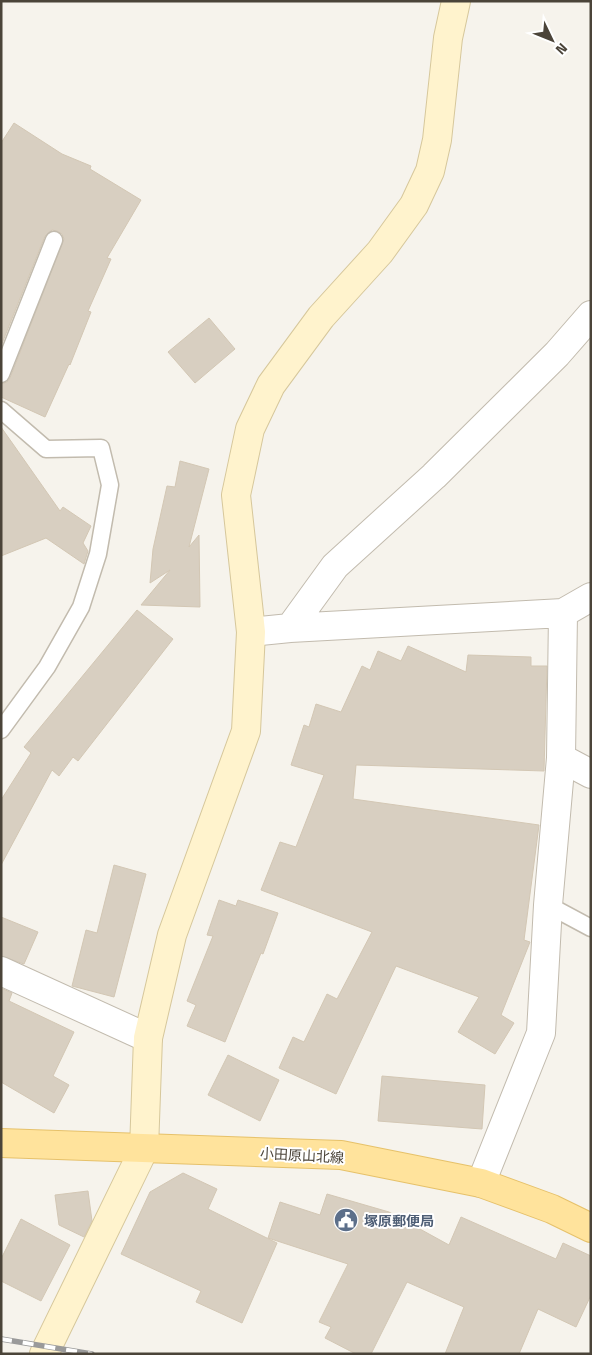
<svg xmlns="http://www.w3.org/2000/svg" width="592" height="1355" font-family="'Titillium Web','Noto Sans JP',sans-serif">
<rect width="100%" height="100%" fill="#f6f3ec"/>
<path fill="#d8cfc1" stroke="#d3c7b4" d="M 14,123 L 62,154 L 91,166 L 90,169 L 141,200 L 107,258 L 111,259 L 88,311 L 91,312 L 70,365 L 69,364 L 45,417 L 1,397 L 1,384 L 7,382 L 10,378 L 64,239 L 62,234 L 57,231 L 52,230 L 45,236 L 1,346 L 1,143 Z
M 209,318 L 235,349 L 195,383 L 168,352 Z
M 1,427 L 60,511 L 63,507 L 91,526 L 83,543 L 88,551 L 84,564 L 46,538 L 1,556 Z
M 180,461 L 209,469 L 189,547 L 199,535 L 200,607 L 141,605 L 170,570 L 150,583 L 153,549 L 167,486 L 175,487 Z
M 137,610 L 173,639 L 78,761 L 73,757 L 59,776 L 52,770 L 1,865 L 1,800 L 31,753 L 24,747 Z
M 408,646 L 466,672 L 468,655 L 531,657 L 531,666 L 547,666 L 544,771 L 356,765 L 353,799 L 539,825 L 524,940 L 530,942 L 501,1015 L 514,1023 L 495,1054 L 458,1032 L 479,997 L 396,966 L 336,1094 L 279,1068 L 293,1037 L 304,1042 L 327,994 L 337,999 L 372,932 L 261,890 L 280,842 L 296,847 L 324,775 L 291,765 L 304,725 L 309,727 L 316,704 L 341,712 L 362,666 L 370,670 L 378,651 L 401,661 Z
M 114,865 L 146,874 L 114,997 L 72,986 L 86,930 L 97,933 Z
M 219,900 L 236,906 L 238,900 L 278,913 L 263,954 L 261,953 L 225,1042 L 187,1026 L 196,1005 L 187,1001 L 213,936 L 207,935 Z
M 1,917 L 38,932 L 24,964 L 1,956 Z
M 1,988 L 12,993 L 9,1001 L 74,1032 L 53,1076 L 69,1085 L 54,1113 L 1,1082 Z
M 228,1055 L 279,1080 L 260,1121 L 208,1095 Z
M 382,1076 L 485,1085 L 482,1129 L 378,1121 Z
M 183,1173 L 217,1189 L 208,1209 L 277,1243 L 242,1323 L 196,1302 L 201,1291 L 121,1254 L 150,1192 Z
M 88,1191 L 92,1221 L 84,1237 L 59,1225 L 55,1195 Z
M 327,1194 L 389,1212 L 449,1245 L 461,1217 L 556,1259 L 563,1243 L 591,1256 L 591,1295 L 576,1327 L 538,1309 L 519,1354 L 445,1354 L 464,1307 L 407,1282 L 371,1354 L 356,1354 L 325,1338 L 331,1327 L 319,1322 L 348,1264 L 268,1238 L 280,1202 L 320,1215 Z
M 21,1219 L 70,1245 L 41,1301 L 1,1281 L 1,1259 Z"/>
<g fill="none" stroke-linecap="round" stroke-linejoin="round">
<g stroke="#c2bbae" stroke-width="19">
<path id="lane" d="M 1,374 L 54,240
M 1,410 L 46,449 L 101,448 L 110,485 L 98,554 L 81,607 L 47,667 L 1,730
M 548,905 L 591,928"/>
</g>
<g stroke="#c2bbae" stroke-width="30">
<path id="street" d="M 290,628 L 335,566 L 434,476 L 557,354 L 591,315
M 251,632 L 290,628 L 563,613 L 591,597
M 561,758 L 591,774
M 1,971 L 148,1038
M 481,1183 L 541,1033 L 548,905 L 561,758 L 563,613"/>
</g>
<g stroke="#d6c79b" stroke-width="30">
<path id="secondary" d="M 44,1354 L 144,1149 L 148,1038 L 172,935 L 246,731 L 251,632 L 236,495 L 250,429 L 271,385 L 321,317 L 380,252 L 414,205 L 430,171 L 437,140 L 448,38 L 456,1"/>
</g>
<g stroke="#e6c16a" stroke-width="30">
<path id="primary" d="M 1,1143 L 341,1155 L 481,1183 L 552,1209 L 591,1228"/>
</g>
<use href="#lane" stroke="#fff" stroke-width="16"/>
<use href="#street" stroke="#fff" stroke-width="28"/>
<use href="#secondary" stroke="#fff3cd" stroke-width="28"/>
<use href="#primary" stroke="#ffe39c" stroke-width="28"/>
<g stroke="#9a9a9a" stroke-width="5.5">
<path id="rail" d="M 1,1339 L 92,1354"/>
</g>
<use href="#rail" stroke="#fff" stroke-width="4" stroke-dasharray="11" stroke-linecap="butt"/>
</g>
<defs>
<g id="civic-disc" transform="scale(1.25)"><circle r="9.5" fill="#5c6f8a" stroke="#fff"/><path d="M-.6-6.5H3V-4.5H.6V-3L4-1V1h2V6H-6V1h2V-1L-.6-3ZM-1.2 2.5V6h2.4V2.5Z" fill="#fff"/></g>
</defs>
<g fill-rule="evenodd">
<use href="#civic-disc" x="346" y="1220"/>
</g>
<g text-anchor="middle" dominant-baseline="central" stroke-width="4" stroke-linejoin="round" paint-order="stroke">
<g font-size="14" fill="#4b4439" stroke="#fff">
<text transform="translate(302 1155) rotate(3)">小田原山北線</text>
</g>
<g font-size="14" font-weight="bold" fill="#4e5e75" stroke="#fff" text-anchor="start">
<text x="364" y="1220">塚原郵便局</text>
</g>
</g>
<rect width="592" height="1355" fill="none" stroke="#4b4439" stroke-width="5"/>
<g transform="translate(552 40) rotate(133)" stroke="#ffffff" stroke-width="4" paint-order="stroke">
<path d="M0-4L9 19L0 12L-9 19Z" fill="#4b4439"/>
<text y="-8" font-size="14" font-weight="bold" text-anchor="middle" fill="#4b4439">N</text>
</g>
</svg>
